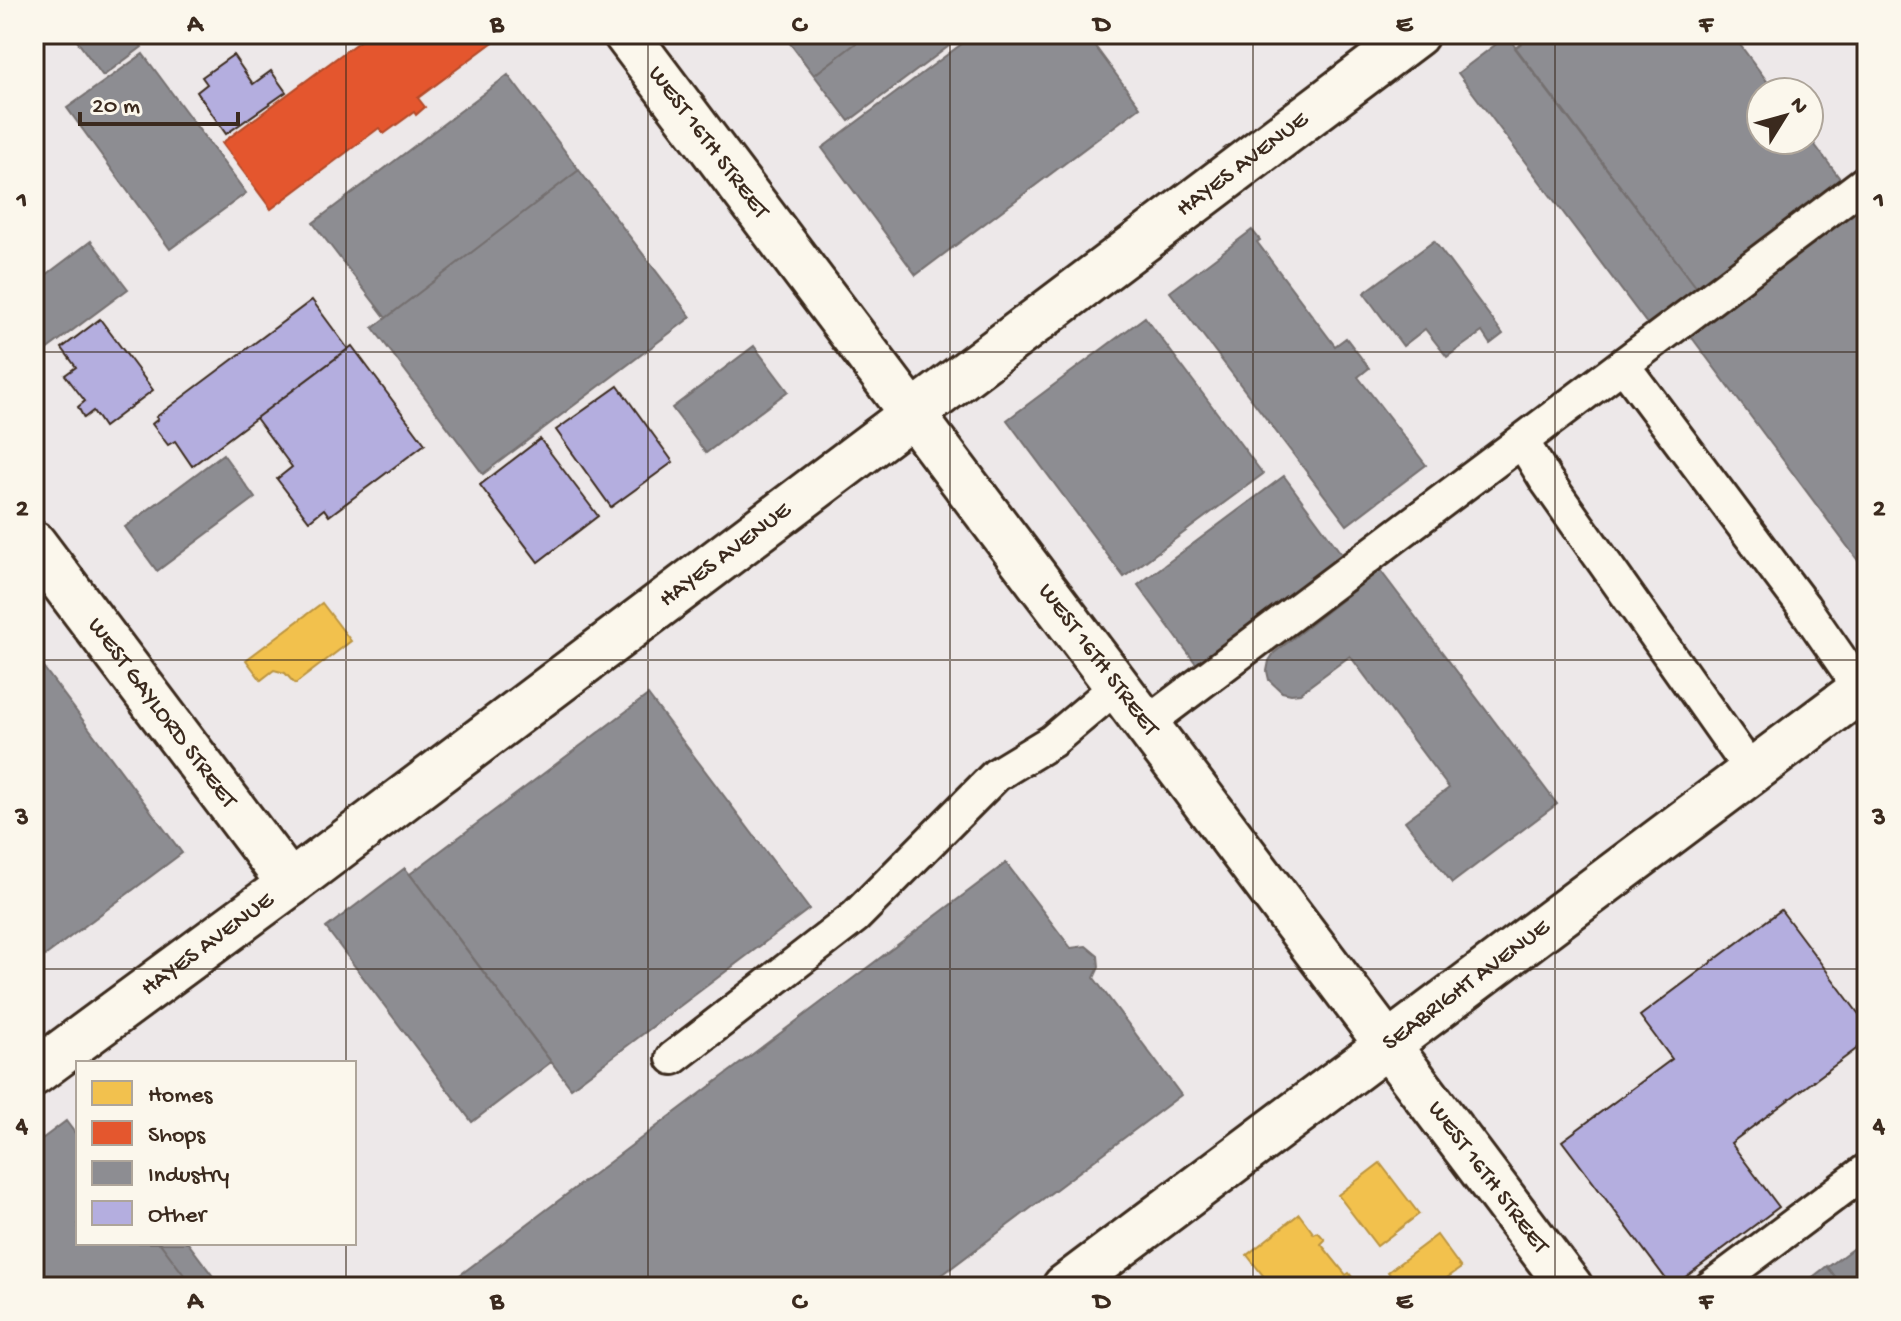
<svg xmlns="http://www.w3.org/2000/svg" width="1901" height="1321" font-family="'Gochi Hand',sans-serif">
<rect width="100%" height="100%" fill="#ede8e9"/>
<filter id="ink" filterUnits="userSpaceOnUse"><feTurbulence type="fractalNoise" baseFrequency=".0125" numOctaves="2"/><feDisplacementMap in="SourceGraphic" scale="16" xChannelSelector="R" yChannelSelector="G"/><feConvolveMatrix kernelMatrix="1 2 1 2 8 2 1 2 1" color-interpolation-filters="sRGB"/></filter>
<g filter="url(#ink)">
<path fill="#f2c14e" stroke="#bb9440" stroke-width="2" d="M 322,603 L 351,641 L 295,684 L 285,673 L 274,670 L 261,680 L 246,660 Z
M 1380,1163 L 1419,1214 L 1377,1246 L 1338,1195 Z
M 1299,1214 L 1314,1234 L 1318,1232 L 1325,1240 L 1321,1244 L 1346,1275 L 1349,1273 L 1355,1281 L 1352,1284 L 1354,1287 L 1272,1287 L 1247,1255 Z
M 1437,1235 L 1461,1268 L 1434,1287 L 1399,1287 L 1388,1272 Z"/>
<path fill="#e4572e" stroke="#b14a29" stroke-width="2" d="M 369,34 L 504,34 L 418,98 L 425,107 L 416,115 L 414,112 L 384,134 L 379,128 L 271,209 L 222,143 Z"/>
<path fill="#8d8d92" stroke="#746f6f" stroke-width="2" d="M 72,34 L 132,34 L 142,47 L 103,76 Z
M 783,34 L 868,34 L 814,75 Z
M 868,34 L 965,34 L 849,121 L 814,75 Z
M 975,34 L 1086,34 L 1140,107 L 916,275 L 822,148 Z
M 1534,34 L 1732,34 L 1775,92 L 1761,92 L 1761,140 L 1809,140 L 1809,137 L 1841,180 L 1697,288 L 1515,48 Z
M 1507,36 L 1697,288 L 1648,325 L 1458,73 Z
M 143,54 L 246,193 L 170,249 L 67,108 Z
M 508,75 L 579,170 L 386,318 L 313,223 Z
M 579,170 L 691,317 L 483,474 L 373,328 Z
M 1867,202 L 1867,569 L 1865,570 L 1690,335 Z
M 1252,230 L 1260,240 L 1257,242 L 1335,346 L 1346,338 L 1369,368 L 1358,377 L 1426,465 L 1347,525 L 1170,292 Z
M 91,241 L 128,289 L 34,359 L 34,284 Z
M 1434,241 L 1503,334 L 1490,344 L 1482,332 L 1447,357 L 1425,329 L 1403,346 L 1364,293 Z
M 1145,317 L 1263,474 L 1124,577 L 1007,420 Z
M 754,346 L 788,391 L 706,453 L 672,408 Z
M 223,454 L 255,498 L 157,571 L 125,527 Z
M 1284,476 L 1343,556 L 1197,665 L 1138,585 Z
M 1380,570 L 1557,804 L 1452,883 L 1405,821 L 1449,788 L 1350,656 L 1300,693 L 1291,694 L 1282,692 L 1269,680 L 1267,671 L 1269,661 L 1274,653 Z
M 35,656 L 182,853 L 34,964 L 34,657 Z
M 648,695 L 809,909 L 571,1088 L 410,874 Z
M 1006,863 L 1071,948 L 1086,946 L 1098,956 L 1099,967 L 1094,978 L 1181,1095 L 926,1287 L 444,1287 Z
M 405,868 L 551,1062 L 472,1122 L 326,928 Z
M 66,1121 L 78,1137 L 78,1243 L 160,1243 L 193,1287 L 34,1287 L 34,1145 Z
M 1867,1238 L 1867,1287 L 1843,1287 L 1828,1267 Z
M 160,1243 L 188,1243 L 221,1287 L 193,1287 Z
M 1827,1266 L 1843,1287 L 1800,1287 Z
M 1189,1278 L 1196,1287 L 1177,1287 Z"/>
<path fill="#b4aedf" stroke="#3b2a1e" stroke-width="2" d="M 233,55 L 253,84 L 271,71 L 286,92 L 226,134 L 197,92 L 207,84 L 202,77 Z
M 312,300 L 348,349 L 192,466 L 175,441 L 168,445 L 152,424 L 158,419 L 156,417 Z
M 100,319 L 153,390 L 104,427 L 93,411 L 84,418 L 78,407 L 85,401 L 65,375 L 76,367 L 62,348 Z
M 352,346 L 425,444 L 329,516 L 324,509 L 309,521 L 277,479 L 292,467 L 256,418 Z
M 618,386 L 673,462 L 611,507 L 556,430 Z
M 540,439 L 598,516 L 538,562 L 480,485 Z
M 1781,910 L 1867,1025 L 1867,1041 L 1731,1143 L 1779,1207 L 1672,1287 L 1562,1141 L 1672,1059 L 1640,1016 Z"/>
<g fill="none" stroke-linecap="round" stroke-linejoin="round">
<g stroke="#3b2a1e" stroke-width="38">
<path id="lane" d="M 1623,365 L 1804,607 L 1861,689
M 1522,441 L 1546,480 L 1752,772
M 1146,724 L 1867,181
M 673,1058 L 855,917 L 996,775 L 1052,741 L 1117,686
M 1711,1287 L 1867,1170"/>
</g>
<g stroke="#3b2a1e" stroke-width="50">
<g id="street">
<path id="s1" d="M 626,34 L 1570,1287"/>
<path id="s2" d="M 34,544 L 290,884"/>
<path id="s3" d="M 34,1073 L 290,884 L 1416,34"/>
</g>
</g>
<g stroke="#3b2a1e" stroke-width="50">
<g id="secondary">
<path id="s4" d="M 1065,1287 L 1867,685"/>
</g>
</g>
<use href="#lane" stroke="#fbf7ec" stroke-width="32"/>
<use href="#street" stroke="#fbf7ec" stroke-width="44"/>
<use href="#secondary" stroke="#fbf7ec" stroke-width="44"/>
</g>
</g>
<path fill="none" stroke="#3b2a1e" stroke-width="2" stroke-opacity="0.55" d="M 346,34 L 346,1063M 648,34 L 648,1287M 950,34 L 950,1287M 1253,34 L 1253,1287M 1555,34 L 1555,1287M 34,352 L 1867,352M 34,660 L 1867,660M 34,969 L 1867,969M 346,1243 L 346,1287"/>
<g text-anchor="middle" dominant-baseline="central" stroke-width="8" stroke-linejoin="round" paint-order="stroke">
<g font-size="24" fill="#3b2a1e" stroke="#fbf7ec">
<text stroke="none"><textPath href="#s1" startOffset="136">WEST 16TH STREET</textPath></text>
<text stroke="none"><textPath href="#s3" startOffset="1512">HAYES AVENUE</textPath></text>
<text stroke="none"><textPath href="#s3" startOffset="864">HAYES AVENUE</textPath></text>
<text stroke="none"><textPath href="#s1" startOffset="784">WEST 16TH STREET</textPath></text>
<text stroke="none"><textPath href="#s2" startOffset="212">WEST GAYLORD STREET</textPath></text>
<text stroke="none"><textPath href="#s3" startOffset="216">HAYES AVENUE</textPath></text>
<text stroke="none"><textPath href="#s4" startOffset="502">SEABRIGHT AVENUE</textPath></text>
<text stroke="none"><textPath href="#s1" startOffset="1432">WEST 16TH STREET</textPath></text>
</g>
</g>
<rect width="1901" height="1321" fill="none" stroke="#fbf7ec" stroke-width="88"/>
<rect x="76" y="1061" width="280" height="184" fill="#fbf7ec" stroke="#aea59a" stroke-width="2"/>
<rect x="92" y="1081" width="40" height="24" fill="#f2c14e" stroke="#aea59a" stroke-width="2"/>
<text x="148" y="1101" font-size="24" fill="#3b2a1e">Homes</text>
<rect x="92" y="1121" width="40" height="24" fill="#e4572e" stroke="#aea59a" stroke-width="2"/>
<text x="148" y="1141" font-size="24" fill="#3b2a1e">Shops</text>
<rect x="92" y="1161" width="40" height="24" fill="#8d8d92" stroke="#aea59a" stroke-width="2"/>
<text x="148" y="1181" font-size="24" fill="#3b2a1e">Industry</text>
<rect x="92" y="1201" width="40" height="24" fill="#b4aedf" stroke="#aea59a" stroke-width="2"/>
<text x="148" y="1221" font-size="24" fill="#3b2a1e">Other</text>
<g transform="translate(1785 116) rotate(53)"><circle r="38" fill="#fbf7ec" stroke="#aea59a" stroke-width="2"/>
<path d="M0-6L14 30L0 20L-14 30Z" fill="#3b2a1e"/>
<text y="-12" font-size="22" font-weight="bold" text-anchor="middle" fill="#3b2a1e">N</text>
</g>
<path d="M80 112v12h158v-12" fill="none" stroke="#3b2a1e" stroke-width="4"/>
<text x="92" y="112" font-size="24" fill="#3b2a1e" stroke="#fbf7ec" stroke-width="6" paint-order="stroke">20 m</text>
<rect x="44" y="44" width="1813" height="1233" fill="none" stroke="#3b2a1e" stroke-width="3"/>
<g font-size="26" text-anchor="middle" font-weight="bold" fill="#3b2a1e">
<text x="195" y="31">A</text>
<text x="497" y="31">B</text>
<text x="799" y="31">C</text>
<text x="1102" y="31">D</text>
<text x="1404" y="31">E</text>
<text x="1706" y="31">F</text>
<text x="22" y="207">1</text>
<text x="1879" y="207">1</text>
<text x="22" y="515">2</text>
<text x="1879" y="515">2</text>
<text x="22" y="824">3</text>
<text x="1879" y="824">3</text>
<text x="22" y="1132">4</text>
<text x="1879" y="1132">4</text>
<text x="195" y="1308">A</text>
<text x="497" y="1308">B</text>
<text x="799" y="1308">C</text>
<text x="1102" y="1308">D</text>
<text x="1404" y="1308">E</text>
<text x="1706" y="1308">F</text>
</g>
</svg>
